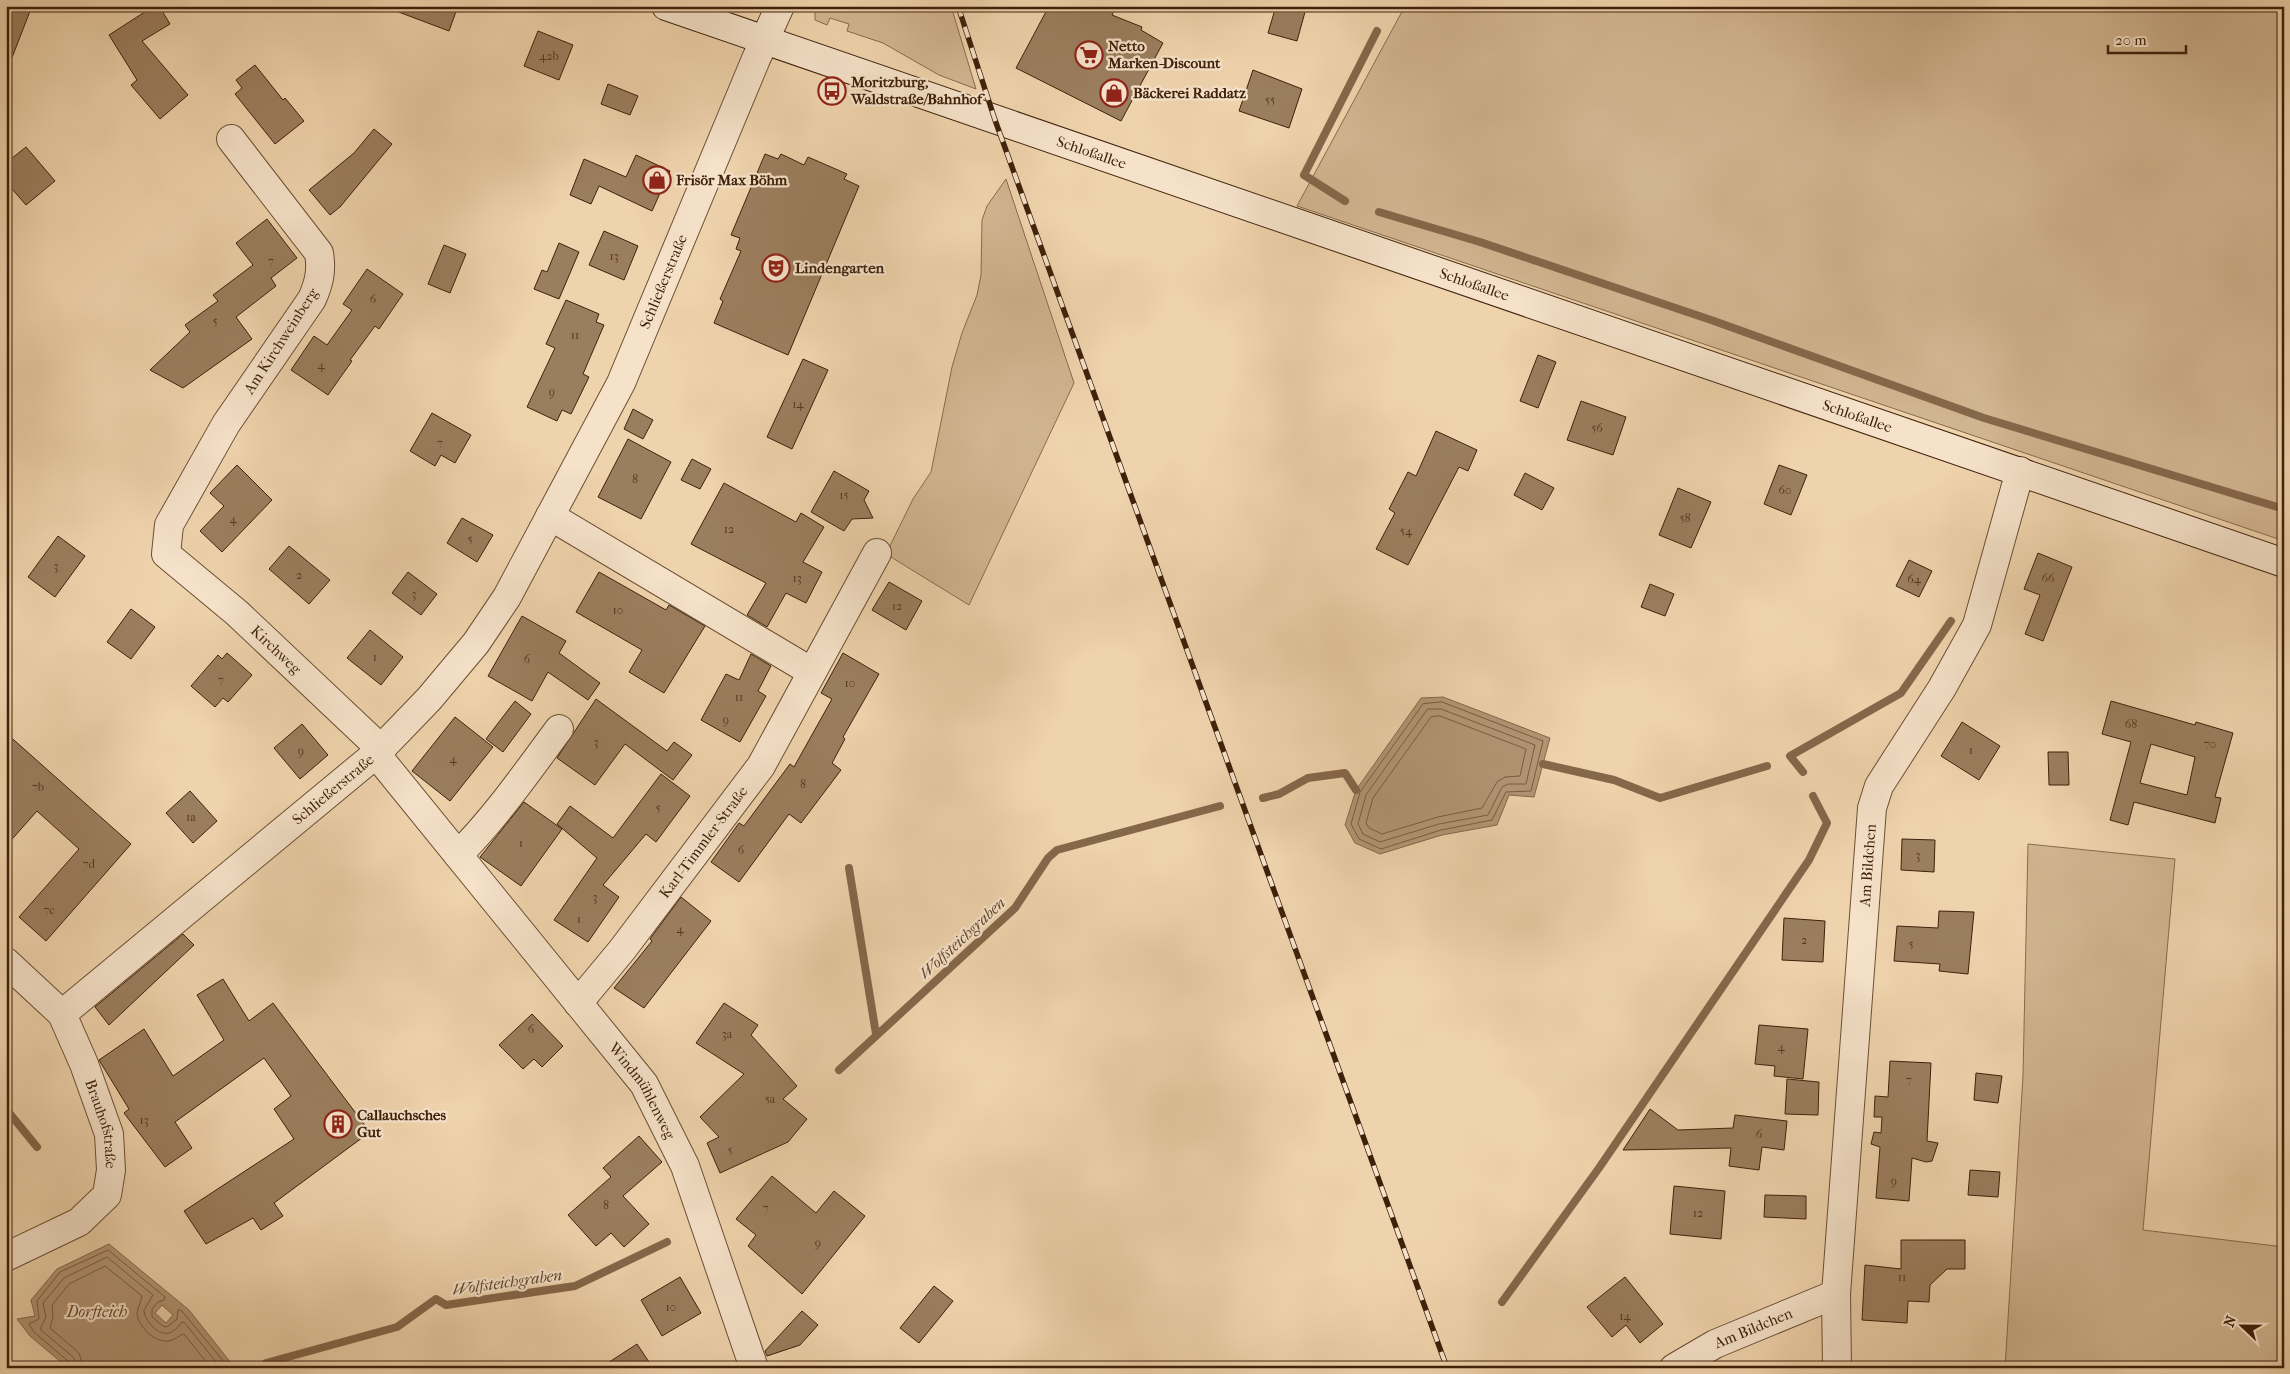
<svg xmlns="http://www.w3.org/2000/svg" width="2290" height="1374" font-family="'IM FELL French Canon',serif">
<rect width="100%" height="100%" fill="#efd3ac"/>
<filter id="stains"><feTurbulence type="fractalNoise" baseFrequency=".004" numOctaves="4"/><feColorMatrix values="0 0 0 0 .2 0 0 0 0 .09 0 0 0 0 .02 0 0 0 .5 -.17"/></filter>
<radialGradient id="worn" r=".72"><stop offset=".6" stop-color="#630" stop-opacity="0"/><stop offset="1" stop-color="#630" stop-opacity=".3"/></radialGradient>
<path fill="#d1b590" stroke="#886b4d" d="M 815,6 L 951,6 L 976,89 L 939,75 L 883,43 L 847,31 L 849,24 L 830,18 L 827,25 L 815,20 Z
M 1405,6 L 2284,6 L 2284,541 L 1297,206 Z
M 1006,179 L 1074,383 L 969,605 L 886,554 L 913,499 L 931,472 L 952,367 L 962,333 L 977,295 L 981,275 L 982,220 L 987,206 Z
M 2028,844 L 2175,859 L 2143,1230 L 2284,1247 L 2284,1368 L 2005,1368 L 2023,1076 Z"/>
<path fill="#b39675" stroke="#85674a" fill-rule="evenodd" d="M 1443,697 L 1550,738 L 1534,797 L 1509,795 L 1497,825 L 1442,835 L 1380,854 L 1355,843 L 1345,825 L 1356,790 L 1421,698 Z
M 109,1244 L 189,1310 L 235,1368 L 68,1368 L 30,1336 L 17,1319 L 35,1316 L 31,1300 L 57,1269 ZM 162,1305 L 173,1315 L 166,1323 L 155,1313 Z"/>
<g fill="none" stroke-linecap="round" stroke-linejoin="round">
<path stroke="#795c40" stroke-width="1" d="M 1442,702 L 1543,741 L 1531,791 L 1506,792 L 1492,820 L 1441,830 L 1381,849 L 1359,839 L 1351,824 L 1360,792 L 1423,704 Z
M 1428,709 L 1441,709 L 1535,745 L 1526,784 L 1508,784 L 1502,787 L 1488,815 L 1439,824 L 1380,842 L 1363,834 L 1358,824 L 1366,795 Z
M 1440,716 L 1526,749 L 1520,776 L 1505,777 L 1497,782 L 1482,808 L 1438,817 L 1382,834 L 1369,828 L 1366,823 L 1373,798 L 1431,717 Z
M 70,1368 L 69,1362 L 34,1332 L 29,1324 L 39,1319 L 37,1301 L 60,1272 L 108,1250 L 165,1297 L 164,1300 L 158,1302 L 152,1309 L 152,1317 L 163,1326 L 167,1327 L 177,1319 L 178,1310 L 181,1310 L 229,1368
M 77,1368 L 74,1358 L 40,1329 L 46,1317 L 43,1303 L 64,1278 L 107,1257 L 153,1295 L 144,1310 C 144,1320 158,1336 169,1333 C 174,1332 178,1327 181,1323 L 184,1322 L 221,1368
M 84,1368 L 79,1353 L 50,1328 L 53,1317 L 52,1305 L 69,1284 L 105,1266 L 142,1296 L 137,1313 C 138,1326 154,1343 169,1341 C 175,1340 179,1335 184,1334 L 211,1368"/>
<path stroke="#85674a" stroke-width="8" d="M 1345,201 L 1304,175 L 1377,31
M 1379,212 L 1480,242 L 1714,321 L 1984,418 L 2284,509
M 1543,764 L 1614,780 L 1660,798 L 1767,766
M 1803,772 L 1790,756 L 1901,693 L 1951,621
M 1263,798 L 1279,794 L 1308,778 L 1345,773 L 1356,790
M 849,868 L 876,1034
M 839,1070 L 1015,908 L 1048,858 L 1057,850 L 1220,806
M 6,1109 L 37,1147
M 1502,1302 L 1599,1168 L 1809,860 L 1827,823 L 1813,796
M 266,1363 L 397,1327 L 436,1299 L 446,1305 L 575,1286 L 667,1242"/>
</g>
<path fill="#9b7e5e" stroke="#3f210a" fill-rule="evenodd" d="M 6,6 L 32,6 L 8,68 L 6,68 Z
M 154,6 L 159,6 L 170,24 L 142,41 L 188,95 L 160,119 L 131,85 L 137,80 L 109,35 Z
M 388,6 L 458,6 L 449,31 L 388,8 Z
M 1049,6 L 1116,6 L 1112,15 L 1142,27 L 1141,30 L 1163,43 L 1121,121 L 1016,68 Z
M 1276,6 L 1285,6 L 1305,12 L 1297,41 L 1268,33 Z
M 538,31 L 573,45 L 559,80 L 524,66 Z
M 255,65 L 283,100 L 285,98 L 304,121 L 275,144 L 235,94 L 242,88 L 236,80 Z
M 1253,70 L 1302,89 L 1289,128 L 1239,111 Z
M 608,84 L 638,96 L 630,115 L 601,104 Z
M 374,129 L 392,144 L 340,207 L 330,215 L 309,190 L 354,153 Z
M 26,147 L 55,181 L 26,205 L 6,182 L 6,163 Z
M 765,154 L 778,159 L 781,154 L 804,165 L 808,157 L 847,174 L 844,179 L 859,186 L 788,355 L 714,323 L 723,301 L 720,299 L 741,251 L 736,249 L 740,238 L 731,235 Z
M 636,155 L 670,171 L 652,211 L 599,186 L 591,204 L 570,195 L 584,159 L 626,177 Z
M 267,219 L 297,258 L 271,278 L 276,286 L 236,317 L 252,339 L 183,388 L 150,370 L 190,332 L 185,325 L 218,301 L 213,295 L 253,265 L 236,243 Z
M 604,231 L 638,246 L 624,280 L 589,265 Z
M 559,243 L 579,252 L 559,299 L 534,289 L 542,270 L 547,272 Z
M 444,245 L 466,254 L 450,293 L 428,284 Z
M 367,269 L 403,294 L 379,329 L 375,326 L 350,360 L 352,361 L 328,395 L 291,370 L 314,336 L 327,345 L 352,310 L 343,304 Z
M 566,300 L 599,314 L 596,322 L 604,325 L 583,374 L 589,377 L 571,414 L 562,410 L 557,421 L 527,407 L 555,348 L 546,344 Z
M 1538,355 L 1556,362 L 1538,408 L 1520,401 Z
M 803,359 L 828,370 L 792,449 L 767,437 Z
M 1581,401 L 1626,417 L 1613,455 L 1567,440 Z
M 633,409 L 653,420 L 643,439 L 624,429 Z
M 432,413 L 471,435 L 455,463 L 441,455 L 435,466 L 410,451 Z
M 1436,431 L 1477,450 L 1468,471 L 1459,467 L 1408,565 L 1376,549 L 1395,513 L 1389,509 L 1408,472 L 1416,476 Z
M 628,439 L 671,462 L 641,519 L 598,497 Z
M 692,459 L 711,469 L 700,489 L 681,480 Z
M 237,465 L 272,500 L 222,552 L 200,531 L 224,506 L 210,493 Z
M 1779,465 L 1807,475 L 1791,515 L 1764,504 Z
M 834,471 L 869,491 L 864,500 L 873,518 L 852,519 L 844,531 L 811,512 Z
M 1525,473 L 1554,488 L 1542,510 L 1514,495 Z
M 724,483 L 796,522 L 801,513 L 824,527 L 803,562 L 822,572 L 806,603 L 786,593 L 767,627 L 747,615 L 766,583 L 691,544 Z
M 1678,488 L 1711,502 L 1691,548 L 1659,535 Z
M 462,518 L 493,535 L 477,562 L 447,543 Z
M 58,536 L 85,556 L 55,597 L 28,577 Z
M 289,546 L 330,580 L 309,604 L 269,569 Z
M 2038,553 L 2072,567 L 2043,641 L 2025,634 L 2040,595 L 2024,589 Z
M 1909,560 L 1932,571 L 1919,597 L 1896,586 Z
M 408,572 L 437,594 L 421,615 L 392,593 Z
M 599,572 L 666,610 L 669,605 L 705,626 L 664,693 L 629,672 L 642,650 L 576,612 Z
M 889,582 L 922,601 L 906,630 L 872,610 Z
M 1650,584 L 1674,594 L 1665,616 L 1641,607 Z
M 131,609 L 155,627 L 131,659 L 107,642 Z
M 522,616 L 566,641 L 559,653 L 600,683 L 588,700 L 548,672 L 532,701 L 488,676 Z
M 370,630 L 403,657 L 381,685 L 347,658 Z
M 227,653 L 252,675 L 228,702 L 223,698 L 215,707 L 191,686 L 218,655 L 222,659 Z
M 843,653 L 879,674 L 843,737 L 845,739 L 832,763 L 841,770 L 801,823 L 789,814 L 739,882 L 711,862 L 739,823 L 744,826 L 790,764 L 794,767 L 832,699 L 821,693 Z
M 751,654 L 771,666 L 758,691 L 766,696 L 740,742 L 701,720 L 726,674 L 739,680 Z
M 596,699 L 667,751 L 674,742 L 692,755 L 673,780 L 625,744 L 595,785 L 557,758 Z
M 515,701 L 531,714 L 503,752 L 486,739 Z
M 2111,701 L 2195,725 L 2196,722 L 2233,733 L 2215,797 L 2221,798 L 2215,823 L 2134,802 L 2128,825 L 2110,820 L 2131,742 L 2102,734 ZM 2151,744 L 2195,757 L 2187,795 L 2140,783 Z
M 455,717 L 493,747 L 450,801 L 412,771 Z
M 1962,722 L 2000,746 L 1979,780 L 1941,756 Z
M 302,724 L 328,755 L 300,779 L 274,748 Z
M 6,733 L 131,844 L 46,941 L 19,917 L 79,849 L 37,811 L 6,846 Z
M 2048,752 L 2068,752 L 2069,785 L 2049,785 Z
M 661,774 L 690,796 L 656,842 L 646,834 L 603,885 L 619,897 L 588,942 L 554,920 L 597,858 L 557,824 L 570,806 L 613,838 Z
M 190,791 L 217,821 L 193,843 L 166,813 Z
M 524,802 L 562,829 L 521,886 L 480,857 Z
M 1902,839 L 1935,840 L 1934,872 L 1901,870 Z
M 681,897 L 711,921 L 644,1008 L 614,988 L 652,941 L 650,939 Z
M 1939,911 L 1974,912 L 1968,974 L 1939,971 L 1940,964 L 1894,961 L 1897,926 L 1938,928 Z
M 1784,918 L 1825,921 L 1823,962 L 1782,960 Z
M 183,934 L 194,945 L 109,1025 L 95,1007 Z
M 223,979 L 249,1021 L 273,1003 L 370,1132 L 274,1203 L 283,1216 L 261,1230 L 253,1218 L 206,1244 L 184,1211 L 294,1139 L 274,1109 L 291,1096 L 264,1058 L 175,1122 L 192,1148 L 165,1167 L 124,1113 L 129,1109 L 99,1060 L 144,1029 L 173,1076 L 224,1040 L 197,995 Z
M 724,1003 L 758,1025 L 751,1035 L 797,1086 L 783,1099 L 807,1119 L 788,1142 L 720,1173 L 707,1143 L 719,1137 L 700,1117 L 744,1074 L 696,1043 Z
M 532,1014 L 563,1046 L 542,1067 L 534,1059 L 523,1069 L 499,1045 Z
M 1759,1025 L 1808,1029 L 1803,1079 L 1774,1076 L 1775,1066 L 1755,1064 Z
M 1890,1061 L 1931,1063 L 1927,1141 L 1938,1143 L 1932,1161 L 1926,1162 L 1912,1158 L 1909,1201 L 1876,1198 L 1880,1147 L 1871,1144 L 1874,1132 L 1881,1133 L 1882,1117 L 1874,1117 L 1875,1096 L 1888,1097 Z
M 1976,1073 L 2002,1076 L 1998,1103 L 1974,1100 Z
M 1787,1079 L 1819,1082 L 1818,1115 L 1785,1114 Z
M 1650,1109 L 1678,1130 L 1733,1128 L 1735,1115 L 1787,1121 L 1784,1150 L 1762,1147 L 1759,1170 L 1729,1166 L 1731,1148 L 1623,1150 Z
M 639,1136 L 662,1162 L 623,1196 L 649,1224 L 624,1247 L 611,1233 L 596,1246 L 568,1215 L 611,1177 L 603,1168 Z
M 1970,1170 L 2000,1172 L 1998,1197 L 1968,1195 Z
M 772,1176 L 816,1213 L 834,1191 L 865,1216 L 802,1294 L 748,1246 L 756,1235 L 736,1219 Z
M 1674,1186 L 1725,1191 L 1721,1239 L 1670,1234 Z
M 1765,1195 L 1806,1196 L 1806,1219 L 1764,1217 Z
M 1901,1240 L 1965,1240 L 1965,1269 L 1947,1269 L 1930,1285 L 1929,1302 L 1908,1301 L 1907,1323 L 1862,1320 L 1865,1265 L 1901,1269 Z
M 680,1277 L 701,1313 L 662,1336 L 641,1300 Z
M 1625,1277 L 1663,1324 L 1640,1343 L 1626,1325 L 1612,1337 L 1587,1307 Z
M 934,1286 L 953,1301 L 919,1343 L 900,1328 Z
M 802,1311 L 818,1325 L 800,1345 L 767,1356 L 765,1351 Z
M 637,1344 L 653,1368 L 600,1368 Z"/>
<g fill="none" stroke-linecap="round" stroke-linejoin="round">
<g stroke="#6b4e32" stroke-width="30">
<g id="street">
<path id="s1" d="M 231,139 L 319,253 C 322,271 319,283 312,299 L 226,424 L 169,525 L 166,554 L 237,613 L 381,749"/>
<path d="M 550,516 L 812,672"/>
<path id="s2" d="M 376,754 L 644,1084 L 685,1166 L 754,1368"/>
<path d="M 458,855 C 496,817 527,772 559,729"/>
<path id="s3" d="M 6,962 L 62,1014 L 84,1064 L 109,1134 L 111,1170 L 107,1195 L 79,1222 L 6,1257"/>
<path id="s4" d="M 578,1003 L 622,950 L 761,766 L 877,553"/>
<path id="s5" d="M 62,1014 L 376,754 L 429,699 L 476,643 L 507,597 L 621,383 L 756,59 L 780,6"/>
<path id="s6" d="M 1674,1368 L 1715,1344 L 1836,1294"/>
<path id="s7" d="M 1837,1368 L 1836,1294 L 1872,808 L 1879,786 L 1942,688 L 1977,625 L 2020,471"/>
</g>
</g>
<g stroke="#3f210a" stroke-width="30">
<g id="secondary">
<path id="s8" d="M 666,6 L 2284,563"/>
</g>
</g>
<use href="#street" stroke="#f5e2c9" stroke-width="28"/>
<use href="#secondary" stroke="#f5e2c9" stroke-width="28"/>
<g stroke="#3f210a" stroke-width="5.5">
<path id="rail" d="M 958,6 L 995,120 L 1447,1368"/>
</g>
<use href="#rail" stroke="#f5e2c9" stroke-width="4" stroke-dasharray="11" stroke-linecap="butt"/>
</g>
<defs>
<g id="supermarket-ring" transform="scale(1.4375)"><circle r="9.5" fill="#f5e2c9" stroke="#8f2418" stroke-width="1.5"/><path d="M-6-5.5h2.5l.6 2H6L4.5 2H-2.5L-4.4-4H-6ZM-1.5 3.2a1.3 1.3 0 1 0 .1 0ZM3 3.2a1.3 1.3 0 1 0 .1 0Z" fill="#8f2418"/></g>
<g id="bus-ring" transform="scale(1.4375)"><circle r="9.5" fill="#f5e2c9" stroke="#8f2418" stroke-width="1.5"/><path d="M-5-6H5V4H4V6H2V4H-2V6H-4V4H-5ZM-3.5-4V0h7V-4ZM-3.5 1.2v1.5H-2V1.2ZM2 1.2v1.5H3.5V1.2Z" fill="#8f2418"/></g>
<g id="shop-ring" transform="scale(1.4375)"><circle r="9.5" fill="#f5e2c9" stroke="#8f2418" stroke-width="1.5"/><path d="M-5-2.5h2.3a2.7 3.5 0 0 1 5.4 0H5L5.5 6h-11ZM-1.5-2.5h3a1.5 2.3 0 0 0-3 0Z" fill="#8f2418"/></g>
<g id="theatre-ring" transform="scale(1.4375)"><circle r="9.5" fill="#f5e2c9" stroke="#8f2418" stroke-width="1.5"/><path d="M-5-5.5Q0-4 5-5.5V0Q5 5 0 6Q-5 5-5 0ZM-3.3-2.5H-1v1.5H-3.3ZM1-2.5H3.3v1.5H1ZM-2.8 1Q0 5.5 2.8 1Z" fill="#8f2418"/></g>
<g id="building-ring" transform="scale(1.4375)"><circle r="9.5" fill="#f5e2c9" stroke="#8f2418" stroke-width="1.5"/><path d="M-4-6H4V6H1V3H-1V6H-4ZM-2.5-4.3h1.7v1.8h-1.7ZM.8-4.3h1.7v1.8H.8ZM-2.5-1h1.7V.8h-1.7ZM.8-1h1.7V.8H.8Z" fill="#8f2418"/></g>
</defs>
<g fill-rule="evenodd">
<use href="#supermarket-ring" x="1089" y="55"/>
<use href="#bus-ring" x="832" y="91"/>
<use href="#shop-ring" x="1114" y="93"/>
<use href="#shop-ring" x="657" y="180"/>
<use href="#theatre-ring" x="776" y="268"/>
<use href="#building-ring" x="338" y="1124"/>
</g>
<g text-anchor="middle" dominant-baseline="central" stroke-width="4.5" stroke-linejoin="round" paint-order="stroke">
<g font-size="12" fill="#56381f">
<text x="549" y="56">42b</text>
<text x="1270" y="100">55</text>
<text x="614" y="256">13</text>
<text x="271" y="261">7</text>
<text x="373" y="299">6</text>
<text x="215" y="321">5</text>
<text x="575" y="335">11</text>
<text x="321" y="365">4</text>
<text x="552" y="392">9</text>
<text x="798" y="404">14</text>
<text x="1597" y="428">56</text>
<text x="440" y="443">7</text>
<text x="635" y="479">8</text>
<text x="1785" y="490">60</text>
<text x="844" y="495">15</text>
<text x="1685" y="518">58</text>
<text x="233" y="519">4</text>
<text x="729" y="529">12</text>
<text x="1406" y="531">54</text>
<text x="470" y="539">5</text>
<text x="56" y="566">3</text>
<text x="299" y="575">2</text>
<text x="797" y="578">13</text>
<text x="2048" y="578">66</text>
<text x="1914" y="579">64</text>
<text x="414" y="594">3</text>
<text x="897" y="606">12</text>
<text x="618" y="610">10</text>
<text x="375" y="657">1</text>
<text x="527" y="659">6</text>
<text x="221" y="680">7</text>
<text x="850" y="683">10</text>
<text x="739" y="697">11</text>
<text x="726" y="720">9</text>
<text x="2131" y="724">68</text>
<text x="596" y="742">3</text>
<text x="2210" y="744">70</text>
<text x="1971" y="750">1</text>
<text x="301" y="751">9</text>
<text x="453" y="759">4</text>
<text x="803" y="784">8</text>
<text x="38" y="787">7b</text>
<text x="658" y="808">5</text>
<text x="191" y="817">1a</text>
<text x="521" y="843">1</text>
<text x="741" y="850">6</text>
<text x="1918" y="855">3</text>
<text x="89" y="864">7d</text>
<text x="595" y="897">3</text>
<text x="49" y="910">7c</text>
<text x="579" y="919">1</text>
<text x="680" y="929">4</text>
<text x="1804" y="940">2</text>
<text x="1911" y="944">5</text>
<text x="531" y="1029">6</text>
<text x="727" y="1034">3a</text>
<text x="1781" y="1047">4</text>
<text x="1909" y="1080">7</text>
<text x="770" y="1099">5a</text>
<text x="144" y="1120">13</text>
<text x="1759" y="1134">6</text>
<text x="730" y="1150">5</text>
<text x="1894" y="1181">9</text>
<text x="606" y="1205">8</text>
<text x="766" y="1208">7</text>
<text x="1698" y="1213">12</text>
<text x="818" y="1243">9</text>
<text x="1902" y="1277">11</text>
<text x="671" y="1307">10</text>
<text x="1625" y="1316">14</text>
</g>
<g font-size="15" font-weight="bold" fill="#3f210a" stroke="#f5e2c9" text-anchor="start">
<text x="1108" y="46">Netto<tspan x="1108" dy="17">Marken-Discount</tspan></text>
<text x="851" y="82">Moritzburg,<tspan x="851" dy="17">Waldstraße/Bahnhof</tspan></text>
<text x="1133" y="93">Bäckerei Raddatz</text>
<text x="676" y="180">Frisör Max Böhm</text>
<text x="795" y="268">Lindengarten</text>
<text x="357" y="1115">Callauchsches<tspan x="357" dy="17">Gut</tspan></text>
</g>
<g font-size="15" fill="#3f210a" stroke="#f5e2c9">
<text stroke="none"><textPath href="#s8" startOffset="450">Schloßallee</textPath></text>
<text stroke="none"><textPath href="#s5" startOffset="965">Schließerstraße</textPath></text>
<text stroke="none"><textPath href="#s8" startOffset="855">Schloßallee</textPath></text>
<text transform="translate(281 341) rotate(-57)">Am Kirchweinberg</text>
<text stroke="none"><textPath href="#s8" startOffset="1260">Schloßallee</textPath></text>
<text stroke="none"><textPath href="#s1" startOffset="634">Kirchweg</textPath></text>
<text stroke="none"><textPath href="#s5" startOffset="352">Schließerstraße</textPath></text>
<text stroke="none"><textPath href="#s4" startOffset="204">Karl-Timmler-Straße</textPath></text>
<text stroke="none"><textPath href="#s7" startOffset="504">Am Bildchen</textPath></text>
<text stroke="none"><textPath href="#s2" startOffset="430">Windmühlenweg</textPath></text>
<text stroke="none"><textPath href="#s3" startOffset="194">Brauhofstraße</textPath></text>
<text stroke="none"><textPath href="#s6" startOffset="89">Am Bildchen</textPath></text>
</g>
<g font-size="16" font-style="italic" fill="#62442a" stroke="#f5e2c9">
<text transform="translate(962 938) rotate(-43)">Wolfsteichgraben</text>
<text transform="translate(507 1282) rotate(-8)">Wolfsteichgraben</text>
<text x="97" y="1311">Dorfteich</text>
</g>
</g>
<rect width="2290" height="1374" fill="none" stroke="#efd3ac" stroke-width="25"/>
<rect x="8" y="8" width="2275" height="1359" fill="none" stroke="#3f210a" stroke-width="2.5"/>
<rect x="12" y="12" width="2265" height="1349" fill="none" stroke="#3f210a"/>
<g transform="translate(2242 1326) rotate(292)" stroke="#f5e2c9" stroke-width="4" paint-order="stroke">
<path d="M0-4L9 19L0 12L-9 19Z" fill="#3f210a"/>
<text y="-8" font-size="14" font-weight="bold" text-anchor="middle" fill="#3f210a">N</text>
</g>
<path d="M2108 45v8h78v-8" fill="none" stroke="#3f210a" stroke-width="2.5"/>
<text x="2115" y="45" font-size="15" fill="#3f210a" stroke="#f5e2c9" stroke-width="4" paint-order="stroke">20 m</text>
<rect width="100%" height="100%" filter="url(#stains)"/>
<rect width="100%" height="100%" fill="url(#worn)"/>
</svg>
